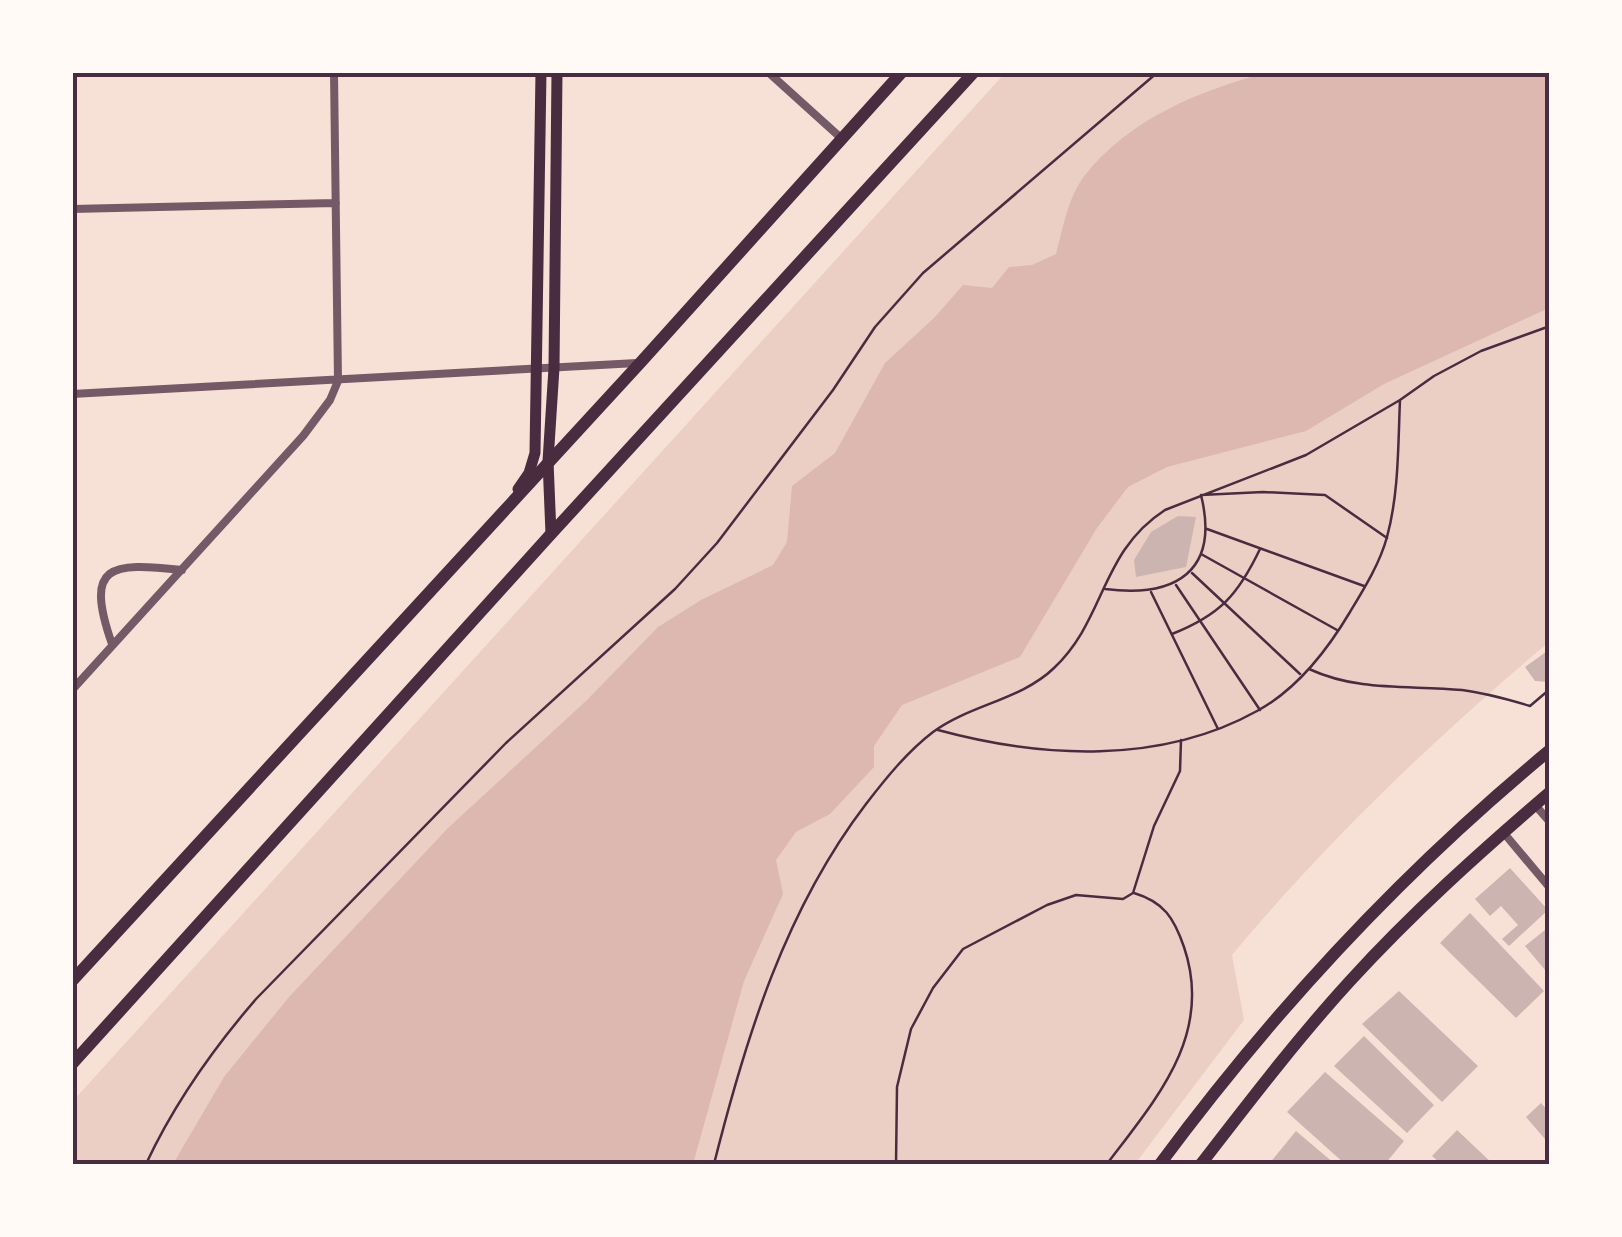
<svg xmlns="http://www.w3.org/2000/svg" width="1622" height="1237" font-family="'Titillium Web',sans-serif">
<rect width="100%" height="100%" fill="#f7e1d7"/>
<path fill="#ebcfc5" d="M 1005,73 L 1549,73 L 1549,642 C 1434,739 1329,839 1232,955 L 1244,1020 L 1135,1164 L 73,1164 L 72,1102 Z"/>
<path fill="#dcb8b0" d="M 1270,72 L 1549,73 L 1549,308 L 1384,384 L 1306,431 L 1167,467 L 1128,487 L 1097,528 L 1020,657 L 902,705 L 874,746 L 874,767 L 830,814 L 796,832 L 776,860 L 783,894 L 744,981 L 693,1164 L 173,1164 L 224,1077 L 289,997 L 448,828 L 587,700 L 658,627 L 701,600 L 773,565 L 787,542 L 792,486 L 835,453 L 885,363 L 935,317 L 963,285 L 992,288 L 1009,267 L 1032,265 L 1056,254 C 1063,228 1068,197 1085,175 C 1129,119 1202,89 1270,72 Z"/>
<path fill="#ccb4b1" d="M 1178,516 L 1196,517 L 1186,567 L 1136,577 L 1134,560 L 1151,532 Z
M 1550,649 L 1550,682 L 1535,681 L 1525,667 Z
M 1510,868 L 1548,910 L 1509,946 L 1502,939 L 1518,925 L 1501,906 L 1490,916 L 1475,899 Z
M 1470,913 L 1544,991 L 1516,1018 L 1440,943 Z
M 1550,926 L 1550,976 L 1525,946 Z
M 1399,991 L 1478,1066 L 1442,1102 L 1362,1024 Z
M 1364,1036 L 1434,1105 L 1407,1133 L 1334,1066 Z
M 1325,1072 L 1404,1141 L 1385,1164 L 1345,1164 L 1287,1112 Z
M 1541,1103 L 1550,1113 L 1550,1145 L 1526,1117 Z
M 1457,1130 L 1493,1164 L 1441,1164 L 1432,1156 Z
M 1296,1131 L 1335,1164 L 1269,1164 Z"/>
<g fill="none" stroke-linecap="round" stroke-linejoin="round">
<path stroke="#4a2c40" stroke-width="2.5" d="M 1207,529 L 1364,586
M 1201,554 L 1337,630
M 1192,573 L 1300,674
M 1176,585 L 1260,710
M 1105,589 C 1175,598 1220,572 1201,495 L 1263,492 L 1325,495 L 1387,538
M 1151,592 L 1218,729
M 1172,634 C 1220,615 1238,595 1260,549
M 1309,669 C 1359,692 1408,685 1462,690 C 1485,693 1507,699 1530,706 L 1550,689
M 938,730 C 1041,758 1160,765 1257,711 C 1296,690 1328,649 1350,612 C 1364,589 1380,563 1387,537 C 1399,493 1398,445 1400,400
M 72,1157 L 80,1164
M 146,1164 C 174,1104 212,1050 256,999 L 506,743 L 675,589 L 717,543 L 833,390 L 875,327 L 923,273 L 1158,72
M 714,1164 C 746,1037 785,910 866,804 C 886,778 907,752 933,732 C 969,705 1021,700 1054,668 C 1106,619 1100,552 1165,510 L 1306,455 L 1400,400 L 1434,376 L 1481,351 L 1550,326
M 896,1164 L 897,1087 L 911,1029 L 933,988 L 963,949 L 1047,905 L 1076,895 L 1123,899 L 1133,893 L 1154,826 L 1180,771 L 1181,740
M 1107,1164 C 1156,1099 1214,1035 1184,947 C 1174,918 1164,902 1134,893"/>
<path stroke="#755966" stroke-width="8" d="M 768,72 L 841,138
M 72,209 L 336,203
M 72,394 L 637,363
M 112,644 C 84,564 110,562 182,570
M 72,690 L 303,436 L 330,400 L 338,381 L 334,72
M 1535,805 L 1550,822
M 1503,832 L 1550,888"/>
<path stroke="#4a2c40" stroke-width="11" d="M 518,489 L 529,473 L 535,453 L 541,72
M 551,534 L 548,461 L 554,368 L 557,72"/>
<path stroke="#4a2c40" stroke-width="12" d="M 72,981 L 641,362 L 902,72
M 72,1064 L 551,534 L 974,72
M 1160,1164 C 1274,1010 1402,872 1550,750
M 1201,1164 C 1249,1102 1297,1039 1350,981 C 1412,913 1480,852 1550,792"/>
</g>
<rect width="1622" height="1237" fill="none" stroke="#fffaf5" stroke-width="150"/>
<rect x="75" y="75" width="1472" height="1087" fill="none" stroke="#4a2c40" stroke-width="4"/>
</svg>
